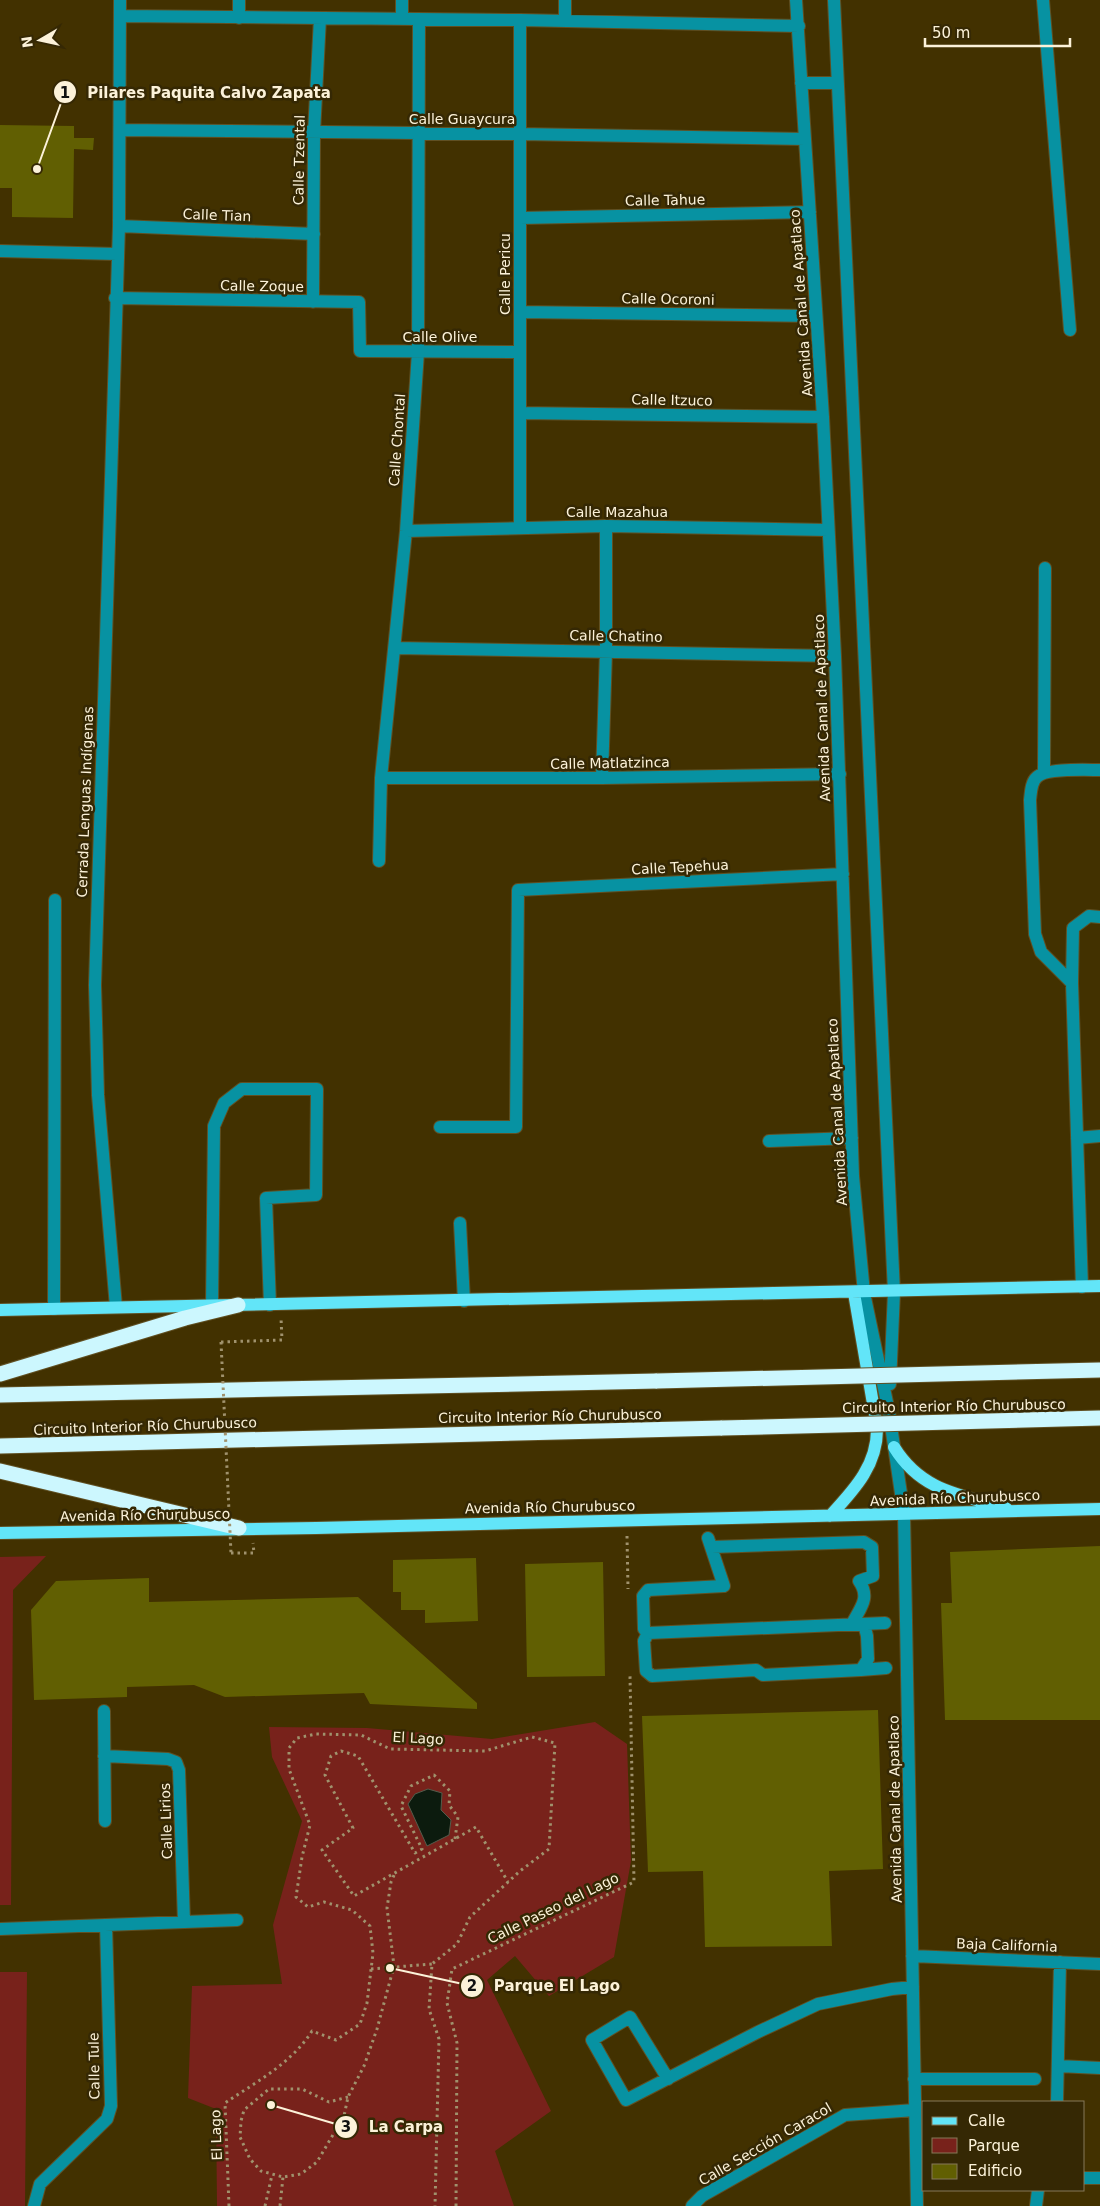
<svg xmlns="http://www.w3.org/2000/svg" width="1100" height="2206" font-family="'DejaVu Sans',sans-serif">
<rect width="100%" height="100%" fill="#423100"/>
<path fill="#78221b" d="M 46,1556 L 13,1590 L 11,1905 L 0,1905 L 0,1557 Z
M 595,1722 L 627,1744 L 631,1861 L 614,1957 L 549,1996 L 515,1956 L 487,1980 L 551,2111 L 495,2151 L 514,2206 L 217,2206 L 216,2109 L 188,2098 L 192,1986 L 282,1984 L 273,1925 L 302,1821 L 272,1757 L 269,1727 L 367,1728 L 492,1739 Z
M 0,1972 L 27,1972 L 25,2206 L 0,2206 Z"/>
<path fill="#0c1b0e" stroke="#545c4b" d="M 428,1789 L 442,1793 L 441,1810 L 451,1820 L 449,1835 L 427,1846 L 408,1804 L 415,1794 Z"/>
<path fill="#615f02" d="M 0,125 L 74,126 L 74,138 L 94,138 L 93,150 L 74,149 L 73,218 L 12,217 L 12,188 L 0,188 Z
M 1100,1546 L 1100,1720 L 945,1720 L 941,1603 L 952,1603 L 950,1552 Z
M 476,1558 L 478,1621 L 425,1623 L 425,1610 L 401,1610 L 401,1592 L 393,1592 L 393,1560 Z
M 603,1562 L 605,1676 L 527,1677 L 525,1564 Z
M 149,1578 L 149,1602 L 358,1597 L 477,1703 L 477,1709 L 370,1704 L 364,1693 L 225,1697 L 194,1685 L 127,1687 L 127,1697 L 34,1700 L 31,1610 L 56,1581 Z
M 878,1710 L 883,1869 L 829,1871 L 832,1946 L 705,1947 L 703,1871 L 648,1872 L 642,1716 Z"/>
<g fill="none" stroke-linecap="round" stroke-linejoin="round">
<g stroke="#605023" stroke-width="14">
<path id="minor" d="M 239,0 L 239,18
M 796,0 L 823,417 L 835,656 L 853,1176 L 864,1293 L 889,1412 L 904,1514 L 917,2206
M 834,0 L 894,1292 L 890,1384
M 1043,0 L 1070,330
M 120,16 L 520,20 L 799,26
M 402,19 L 402,0
M 520,20 L 520,528
M 565,21 L 565,0
M 801,83 L 838,83
M 120,130 L 520,134 L 805,139
M 520,218 L 810,212
M 119,226 L 314,234
M 0,251 L 117,254
M 115,298 L 359,302 L 360,351 L 520,352
M 313,302 L 314,133 L 320,18
M 520,312 L 815,316
M 520,413 L 823,417
M 406,531 L 606,526 L 828,530
M 395,648 L 835,656
M 1044,772 L 1045,568
M 381,778 L 602,778 L 840,774
M 602,778 L 606,651 L 606,526
M 379,861 L 381,778 L 406,531 L 418,352 L 419,20
M 1072,983 L 1041,952 L 1035,934 L 1030,800 C 1031,792 1031,782 1037,777 C 1046,768 1086,770 1100,770
M 440,1127 L 516,1127 L 518,890 L 843,874
M 1077,1138 L 1100,1136
M 769,1141 L 852,1138
M 460,1223 L 464,1301
M 1082,1287 L 1072,983 L 1073,928 L 1089,916 L 1100,917
M 212,1306 L 214,1126 L 224,1103 L 242,1089 L 317,1089 L 316,1195 L 266,1198 L 270,1305
M 116,1307 L 98,1095 L 95,985 L 119,226 L 120,0
M 54,1309 L 55,900
M 708,1538 L 724,1586 L 648,1590 L 643,1596 L 644,1629 L 648,1633 L 885,1623
M 712,1547 L 864,1542 L 872,1547 L 873,1576 L 859,1581 C 871,1598 860,1608 852,1624
M 648,1633 L 644,1641 L 646,1671 L 652,1676 L 756,1670 L 763,1675 L 861,1670 L 868,1659 L 867,1636 L 864,1624
M 861,1670 L 886,1668
M 104,1711 L 105,1821
M 104,1756 L 168,1759 L 176,1762 L 179,1770 L 184,1922
M 0,1929 L 237,1920
M 912,1956 L 1100,1964
M 1058,2066 L 1100,2068
M 668,2079 L 630,2017 L 592,2040 L 626,2100 L 758,2032 L 818,2004 L 892,1989 L 913,1987
M 914,2079 L 1035,2079
M 1057,2102 L 1060,1962
M 1084,2178 L 1100,2178
M 34,2206 L 40,2184 L 107,2119 L 111,2106 L 106,1925
M 692,2206 L 702,2196 L 845,2115 L 915,2110
M 1036,2206 L 1038,2190"/>
</g>
<g stroke="#605023" stroke-width="14">
<path id="major" d="M 0,1310 L 1100,1286
M 894,1447 C 921,1491 960,1495 1006,1508
M 830,1516 C 854,1490 878,1465 877,1427 L 854,1293
M 0,1533 L 316,1528 L 1100,1509"/>
</g>
<g stroke="#605023" stroke-width="17">
<path id="highway" d="M 0,1374 L 185,1318 L 238,1305
M 0,1395 L 657,1381
M 0,1446 L 722,1428
M 0,1471 L 239,1528"/>
</g>
<path stroke="#a0926d" stroke-width="3" stroke-dasharray="2.5 4" stroke-linecap="butt" d="M 221,1342 L 282,1340 L 281,1318
M 627,1536 L 628,1589
M 231,1553 L 254,1553 L 253,1543
M 455,1839 L 458,1817 L 449,1805 L 450,1791 L 434,1775 L 411,1786 L 401,1806 L 422,1849 L 415,1853 L 358,1756 L 341,1751 L 331,1756 L 325,1775 L 353,1828 L 322,1850 L 354,1896 L 476,1827 L 508,1882
M 371,1969 L 432,1964
M 348,2097 L 329,2102 L 302,2089 L 269,2089 L 244,2110 L 241,2121 L 240,2137 L 250,2159 L 261,2171 L 283,2177 L 301,2174 L 317,2162 L 344,2116 L 348,2097 L 364,2066 L 377,2029 L 394,1966 L 387,1908 L 391,1882 L 395,1873
M 229,2206 L 225,2103 C 256,2082 292,2063 312,2031 L 336,2040 L 360,2024 L 367,2003 L 373,1953 L 370,1926 L 352,1910 L 324,1902 L 308,1907 L 296,1897 L 302,1857 L 310,1825 L 289,1769 L 289,1748 L 297,1738 L 316,1734 L 361,1735 L 390,1749 L 485,1751 L 532,1737 L 555,1743 L 549,1849 L 520,1871 L 470,1917 L 457,1944 L 432,1964 L 429,2009 L 439,2039 L 435,2206
M 265,2206 L 272,2175
M 280,2206 L 283,2177
M 456,2206 L 457,2043 L 447,2003 L 452,1969 L 634,1882 L 630,1676"/>
<use href="#minor" stroke="#0792a2" stroke-width="12"/>
<use href="#major" stroke="#62e5f8" stroke-width="12"/>
<use href="#highway" stroke="#ccf7fe" stroke-width="15"/>
<g stroke="#605023" stroke-width="17" stroke-linecap="butt">
<path id="highway-bridge" d="M 657,1381 L 1100,1370
M 722,1428 L 1100,1418"/>
</g>
<path stroke="#a0926d" stroke-width="3" stroke-dasharray="2.5 4" stroke-linecap="butt" d="M 221,1342 L 231,1553"/>
<use href="#highway-bridge" stroke="#ccf7fe" stroke-width="15"/>
</g>
<g text-anchor="middle" dominant-baseline="central" stroke-width="5" stroke-linejoin="round" paint-order="stroke">
<g font-size="14" fill="#fcf2d9" stroke="#352804">
<text x="462" y="119">Calle Guaycura</text>
<text transform="translate(299 160) rotate(-89)">Calle Tzental</text>
<text transform="translate(665 200) rotate(-1)">Calle Tahue</text>
<text transform="translate(217 215) rotate(2)">Calle Tian</text>
<text transform="translate(505 274) rotate(-90)">Calle Pericu</text>
<text transform="translate(262 286) rotate(1)">Calle Zoque</text>
<text transform="translate(668 299) rotate(1)">Calle Ocoroni</text>
<text transform="translate(801 303) rotate(-94)">Avenida Canal de Apatlaco</text>
<text x="440" y="337">Calle Olive</text>
<text transform="translate(672 400) rotate(1)">Calle Itzuco</text>
<text transform="translate(397 440) rotate(-86)">Calle Chontal</text>
<text x="617" y="512">Calle Mazahua</text>
<text transform="translate(616 636) rotate(1)">Calle Chatino</text>
<text transform="translate(822 708) rotate(-92)">Avenida Canal de Apatlaco</text>
<text transform="translate(610 763) rotate(-1)">Calle Matlatzinca</text>
<text transform="translate(85 802) rotate(-88)">Cerrada Lenguas Indígenas</text>
<text transform="translate(680 867) rotate(-3)">Calle Tepehua</text>
<text transform="translate(837 1112) rotate(-93)">Avenida Canal de Apatlaco</text>
<text transform="translate(954 1406) rotate(-1)">Circuito Interior Río Churubusco</text>
<text transform="translate(550 1416) rotate(-1)">Circuito Interior Río Churubusco</text>
<text transform="translate(145 1426) rotate(-2)">Circuito Interior Río Churubusco</text>
<text transform="translate(955 1498) rotate(-2)">Avenida Río Churubusco</text>
<text transform="translate(550 1507) rotate(-1)">Avenida Río Churubusco</text>
<text transform="translate(145 1515) rotate(-1)">Avenida Río Churubusco</text>
<text transform="translate(418 1738) rotate(3)">El Lago</text>
<text transform="translate(895 1809) rotate(-91)">Avenida Canal de Apatlaco</text>
<text transform="translate(166 1821) rotate(-92)">Calle Lirios</text>
<text transform="translate(553 1908) rotate(-26)">Calle Paseo del Lago</text>
<text transform="translate(1007 1945) rotate(2)">Baja California</text>
<text transform="translate(94 2066) rotate(-91)">Calle Tule</text>
<text transform="translate(216 2135) rotate(-92)">El Lago</text>
<text transform="translate(765 2144) rotate(-30)">Calle Sección Caracol</text>
</g>
</g>
<path fill="none" stroke="#fcf2d9" stroke-width="2" d="M37 169L65 92M390 1968L472 1986M271 2105L346 2127"/>
<g fill="#fcf2d9" stroke="#352804" stroke-width="2">
<circle cx="37" cy="169" r="5"/>
<circle cx="390" cy="1968" r="5"/>
<circle cx="271" cy="2105" r="5"/>
<circle cx="65" cy="92" r="12"/>
<circle cx="472" cy="1986" r="12"/>
<circle cx="346" cy="2127" r="12"/>
</g>
<g font-size="15" text-anchor="middle" font-weight="bold" fill="#111">
<text x="65" y="98">1</text>
<text x="472" y="1991">2</text>
<text x="346" y="2132">3</text>
</g>
<g font-size="15" text-anchor="middle" font-weight="bold" fill="#fcf2d9" stroke="#352804" stroke-width="5" stroke-linejoin="round" paint-order="stroke">
<text x="209" y="98">Pilares Paquita Calvo Zapata</text>
<text x="557" y="1991">Parque El Lago</text>
<text x="406" y="2132">La Carpa</text>
</g>
<rect x="922" y="2101" width="162" height="90" fill="#352804" stroke="#857959"/>
<rect x="932" y="2117" width="25" height="8" fill="#62e5f8" stroke="#857959"/>
<text x="968" y="2126" font-size="15" fill="#fcf2d9">Calle</text>
<rect x="932" y="2138" width="25" height="15" fill="#78221b" stroke="#857959"/>
<text x="968" y="2151" font-size="15" fill="#fcf2d9">Parque</text>
<rect x="932" y="2164" width="25" height="15" fill="#615f02" stroke="#857959"/>
<text x="968" y="2176" font-size="15" fill="#fcf2d9">Edificio</text>
<g transform="translate(40 40) rotate(261)" stroke="#352804" stroke-width="4" paint-order="stroke">
<path d="M0-4L9 19L0 12L-9 19Z" fill="#fcf2d9"/>
<text y="-8" font-size="14" font-weight="bold" text-anchor="middle" fill="#fcf2d9">N</text>
</g>
<path d="M925 38v8h145v-8" fill="none" stroke="#fcf2d9" stroke-width="2.5"/>
<text x="932" y="38" font-size="15" fill="#fcf2d9" stroke="#352804" stroke-width="4" paint-order="stroke">50 m</text>
</svg>
